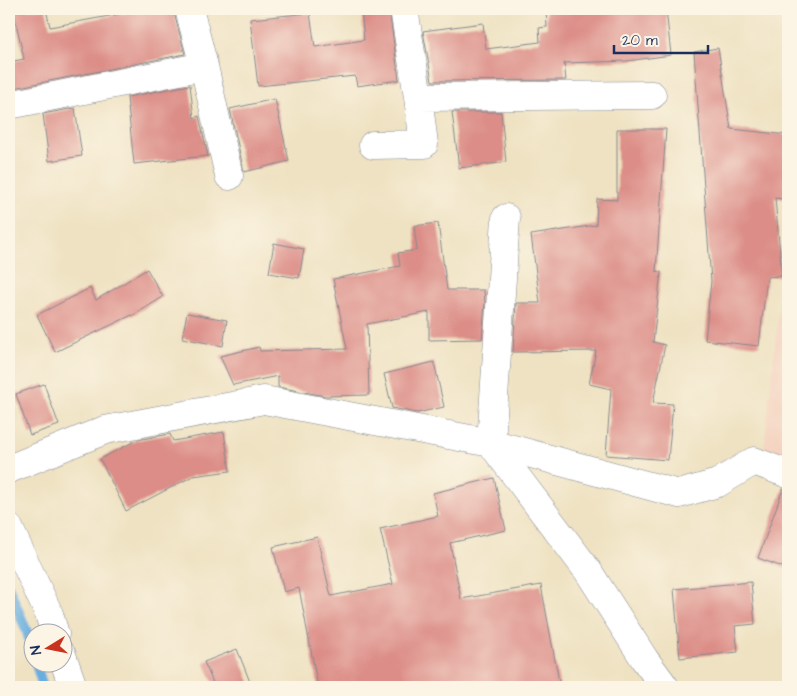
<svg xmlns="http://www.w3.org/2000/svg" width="797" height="696" font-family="'Architects Daughter',sans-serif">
<rect width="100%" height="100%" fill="#fcf5e5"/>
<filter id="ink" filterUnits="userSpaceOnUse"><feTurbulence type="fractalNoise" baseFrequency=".02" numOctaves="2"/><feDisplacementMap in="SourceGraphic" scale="10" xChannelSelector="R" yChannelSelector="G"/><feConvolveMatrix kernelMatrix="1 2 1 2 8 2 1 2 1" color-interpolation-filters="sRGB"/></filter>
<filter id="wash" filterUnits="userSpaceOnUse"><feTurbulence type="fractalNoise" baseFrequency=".0096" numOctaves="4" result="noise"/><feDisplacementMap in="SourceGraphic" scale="20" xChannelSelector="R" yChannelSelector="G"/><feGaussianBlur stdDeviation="1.12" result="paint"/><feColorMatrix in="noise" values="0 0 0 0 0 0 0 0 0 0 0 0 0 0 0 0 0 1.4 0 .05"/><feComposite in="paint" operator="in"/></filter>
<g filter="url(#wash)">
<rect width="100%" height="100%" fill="#efe2c2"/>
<path fill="#f4d3c0" d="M 788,223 L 788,459 L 764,450 Z"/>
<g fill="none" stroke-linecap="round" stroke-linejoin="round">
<path stroke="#69aedf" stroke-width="10" d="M 9,588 L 27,632 L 32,651
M 36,664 L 43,687"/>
</g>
<g id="blocks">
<path fill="#dc8d87" d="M 13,9 L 46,9 L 50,27 L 147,9 L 174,9 L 174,13 L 185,54 L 9,89 L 9,62 L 24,59 Z
M 361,9 L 389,9 L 399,80 L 357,86 L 355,76 L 258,86 L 250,19 L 310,13 L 315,47 L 364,40 Z
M 546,9 L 666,9 L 671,55 L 627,61 L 564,63 L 566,80 L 432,81 L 423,31 L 483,23 L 486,49 L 540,42 L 539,28 L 547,27 Z
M 718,48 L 731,129 L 788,135 L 788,159 L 784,199 L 775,198 L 782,276 L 767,277 L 759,346 L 705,340 L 711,281 L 694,52 Z
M 190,85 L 194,118 L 199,116 L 208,156 L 134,164 L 127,97 Z
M 275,99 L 289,161 L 244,172 L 230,109 Z
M 75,108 L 82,156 L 49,161 L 43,114 Z
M 452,112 L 501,112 L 506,162 L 459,168 Z
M 617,129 L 666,129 L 656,271 L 661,272 L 653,342 L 665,345 L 653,403 L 673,404 L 668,460 L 606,455 L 611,389 L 589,384 L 596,351 L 513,352 L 516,303 L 540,303 L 531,235 L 596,225 L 597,199 L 617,200 Z
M 438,223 L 447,290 L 484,290 L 485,303 L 482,339 L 429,340 L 429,312 L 367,324 L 369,395 L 325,396 L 278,387 L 278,376 L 233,385 L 220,356 L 259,347 L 260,351 L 347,349 L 333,279 L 400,266 L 398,253 L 417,250 L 414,226 Z
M 274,243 L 304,249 L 299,278 L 269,273 Z
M 147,269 L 163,297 L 132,316 L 132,315 L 55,352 L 37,315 L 90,288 L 96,300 Z
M 187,313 L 227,320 L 223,346 L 182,338 Z
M 434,362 L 444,407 L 417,413 L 392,408 L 384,374 Z
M 44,384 L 59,425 L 30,435 L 16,394 Z
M 224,432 L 230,471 L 193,476 L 126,511 L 100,459 L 137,440 L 170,434 L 173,441 Z
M 494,478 L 506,530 L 450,543 L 461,599 L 541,585 L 560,687 L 318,687 L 299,588 L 284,592 L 273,547 L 317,537 L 331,596 L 393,584 L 380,529 L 438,516 L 433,493 Z
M 783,489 L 788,489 L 788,569 L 758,558 Z
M 751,582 L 755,624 L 735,626 L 738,652 L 680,658 L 674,589 Z
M 237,649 L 252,687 L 215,687 L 204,662 Z"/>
</g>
</g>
<g filter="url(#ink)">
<use href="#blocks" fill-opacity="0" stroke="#858890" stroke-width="1"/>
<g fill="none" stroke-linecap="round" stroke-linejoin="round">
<g stroke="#858890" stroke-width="29">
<path id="minor" d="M 189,9 L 204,66 L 229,176
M 418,97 L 652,95
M 9,105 L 204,66
M 373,145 L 424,144 L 418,97 L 404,9
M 506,218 L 491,443 L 588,571 L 645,660 L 665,687
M 9,469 L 105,430 L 264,400 L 491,443 L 679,494 L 718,483 L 754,461 L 788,474
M 9,528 L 49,614 L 55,634
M 62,655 L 73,687"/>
</g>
<use href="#minor" stroke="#fff" stroke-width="28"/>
</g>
</g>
<rect width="797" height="696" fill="none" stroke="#fcf5e5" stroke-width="30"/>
<g transform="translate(48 648) rotate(260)"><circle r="24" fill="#fcf5e5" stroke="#a2a6af"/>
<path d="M0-4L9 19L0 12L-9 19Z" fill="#c8321e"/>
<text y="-8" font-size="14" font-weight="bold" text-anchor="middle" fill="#1b2f5e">N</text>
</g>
<path d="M614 45v8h94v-8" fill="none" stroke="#1b2f5e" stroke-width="2.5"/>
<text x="622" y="45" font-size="15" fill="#1b2f5e" stroke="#fcf5e5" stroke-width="4" paint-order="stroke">20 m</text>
</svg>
